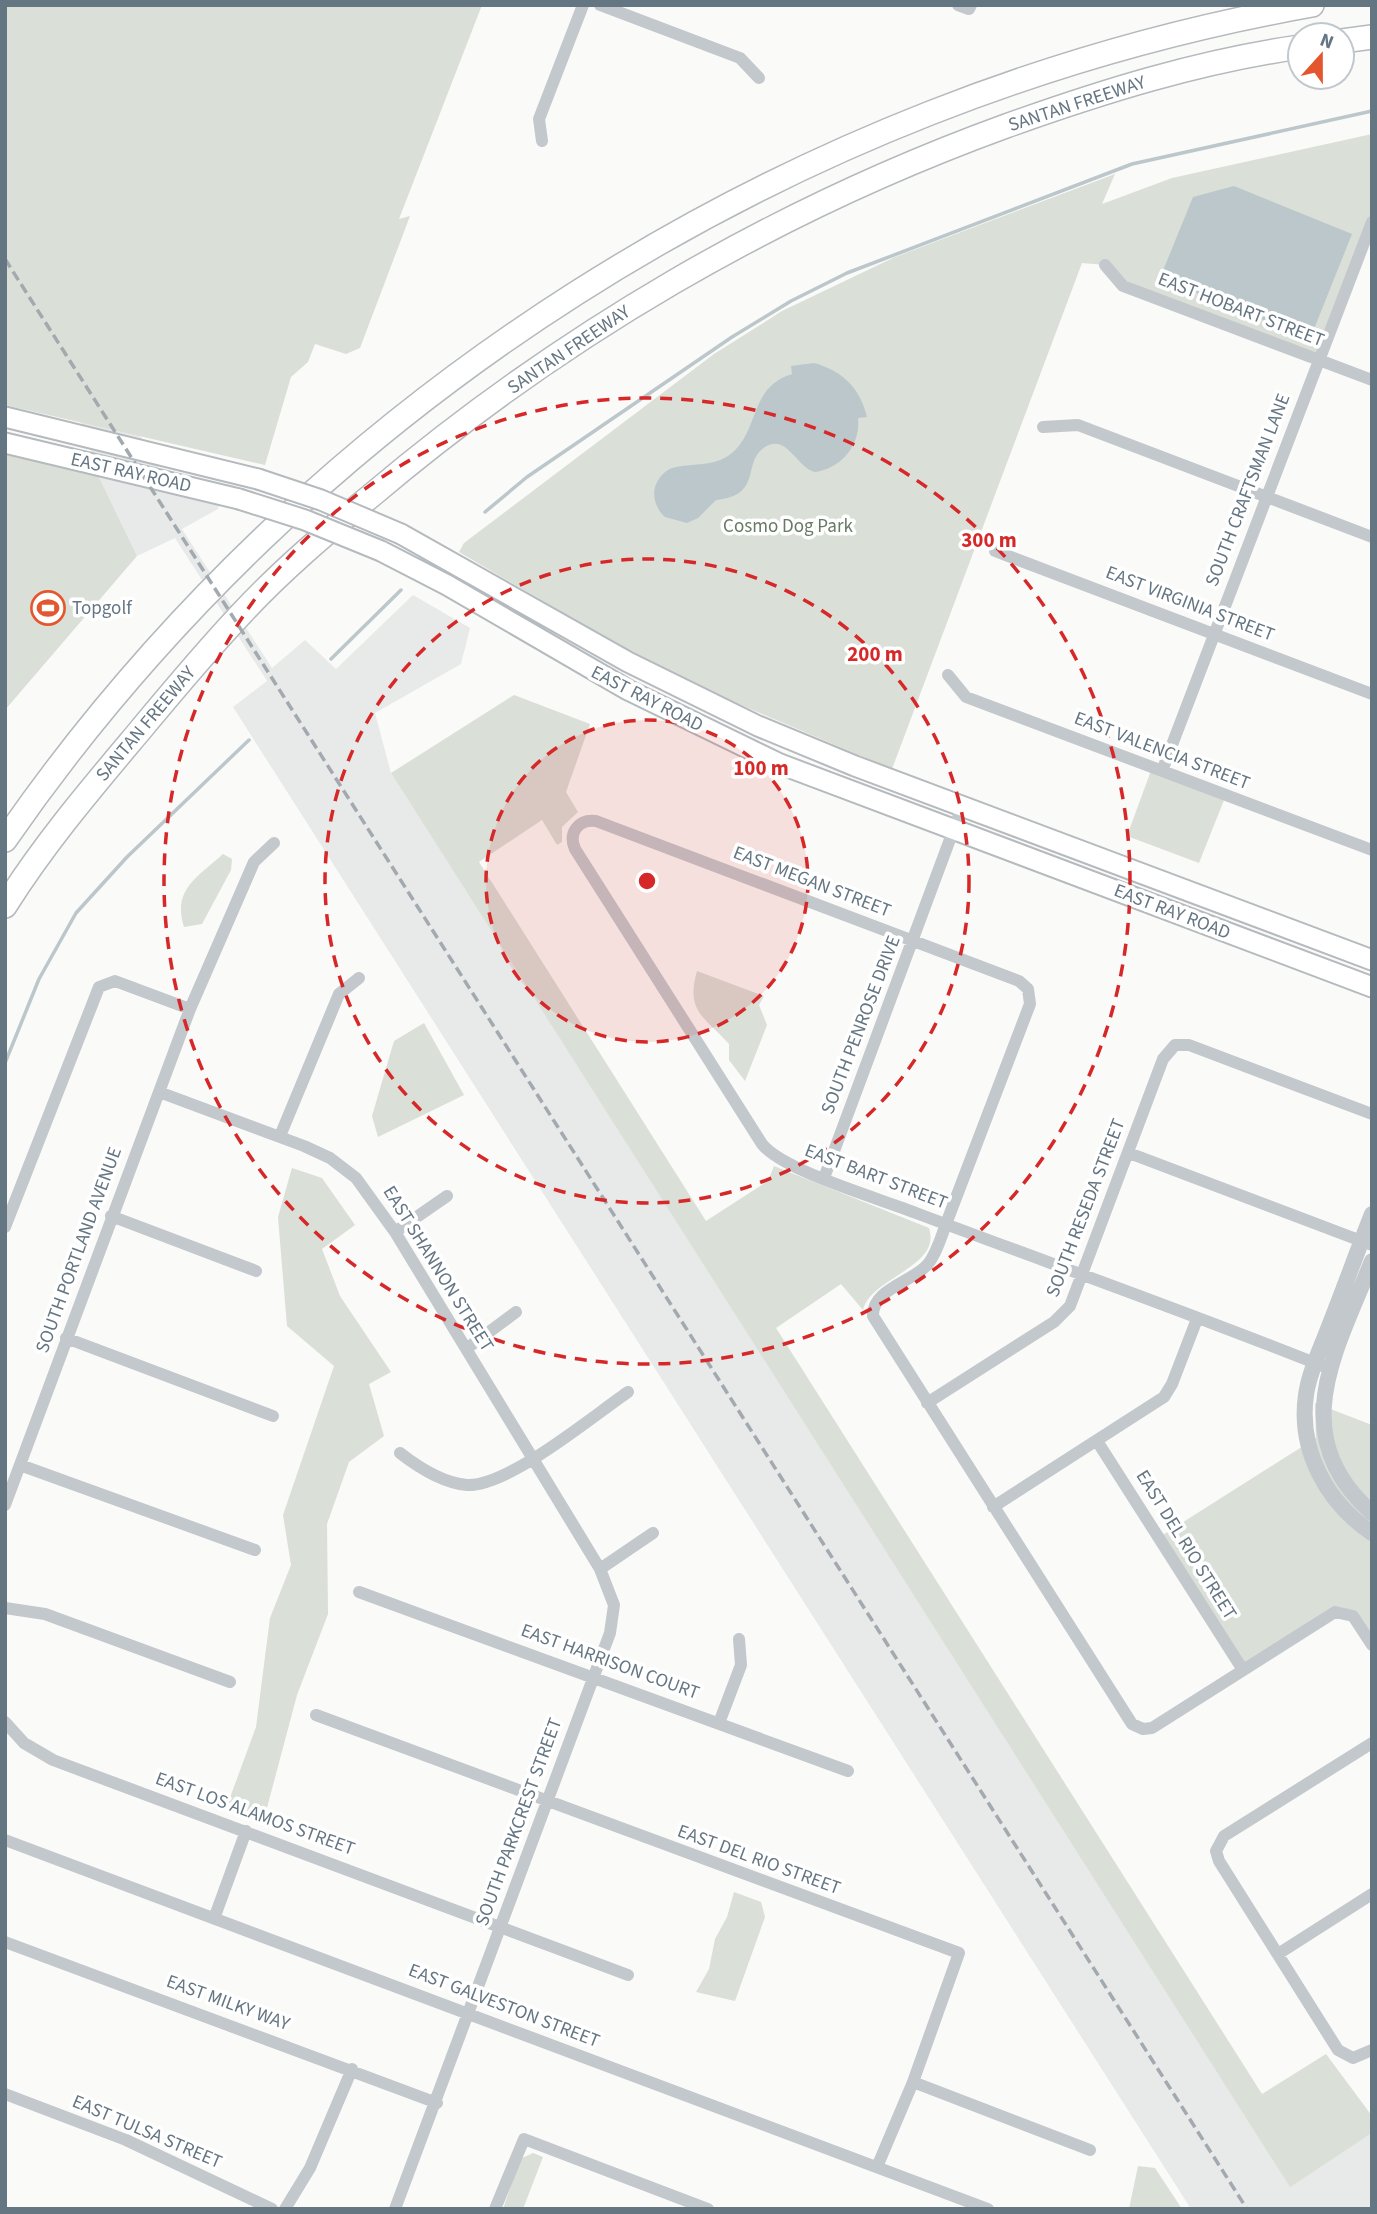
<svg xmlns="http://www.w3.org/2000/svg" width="1377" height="2214" font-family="'Source Sans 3',sans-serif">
<rect width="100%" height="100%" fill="#fafaf8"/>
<path fill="#e8e9e9" d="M 5,299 L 141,437 L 171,491 L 219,504 L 218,509 L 182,529 L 272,668 L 305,640 L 336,669 L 413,595 L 470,628 L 461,664 L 375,713 L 391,773 L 1290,2186 L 1372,2133 L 1372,2209 L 1191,2209 L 233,707 L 267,681 L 175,538 L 137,556 L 98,475 L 83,426 Z"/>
<path fill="#dadfd7" d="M 5,5 L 482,5 L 399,219 L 410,216 L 360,348 L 346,354 L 315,344 L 308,362 L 291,377 L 265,465 L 5,405 Z
M 1372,134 L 1372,222 L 1318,360 L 1123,286 L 1105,265 L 1082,263 L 892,769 L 717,695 L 628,651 L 459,552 L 464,543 L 714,354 L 782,311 L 895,257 L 1115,174 L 1102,204 L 1172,178 Z
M 5,453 L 98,475 L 137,556 L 5,710 Z
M 514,695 L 590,724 L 566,792 L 578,812 L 562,827 L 562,842 L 557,845 L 542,820 L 479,862 L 706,1221 L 768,1181 L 774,1166 L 929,1228 C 942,1267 871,1277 863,1310 L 841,1284 L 776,1328 L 1262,2094 L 1326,2054 L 1372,2116 L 1372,2133 L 1290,2187 L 391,773 Z
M 1152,768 L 1226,795 L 1199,863 L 1127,836 Z
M 223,854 L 232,859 L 231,870 L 202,924 L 184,927 C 172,889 198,877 223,854 Z
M 697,971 L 764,996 L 759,1005 L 767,1025 L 745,1081 L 729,1060 L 729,1044 C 705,1017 685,1012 697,971 Z
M 424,1023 L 464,1095 L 378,1137 L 372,1116 L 394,1041 Z
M 292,1168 L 322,1178 L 355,1225 L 322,1249 L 340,1296 L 391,1372 L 369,1384 L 384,1436 L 349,1462 L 327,1524 L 328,1614 L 297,1695 L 264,1819 L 228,1803 L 256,1727 L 270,1618 L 291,1565 L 283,1515 L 334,1366 L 287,1326 L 278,1217 Z
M 1315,1403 L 1372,1425 L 1372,1645 L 1346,1612 L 1243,1670 L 1158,1538 L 1316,1438 Z
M 734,1892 L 761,1902 L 765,1917 L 735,2001 L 696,1992 L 709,1969 L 715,1939 L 727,1917 Z
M 533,2153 L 543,2157 L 523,2209 L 503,2209 L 520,2159 Z
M 1138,2166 L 1155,2168 L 1182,2209 L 1129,2209 Z"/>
<path fill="#bbc7cb" d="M 1234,186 L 1352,234 L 1310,339 L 1160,278 L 1193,197 Z
M 814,363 C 843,371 860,388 867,417 L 858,418 C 861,445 841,469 815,472 C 796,467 787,433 765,447 C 741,462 764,495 716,500 L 698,518 L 687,523 L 665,517 C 652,505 650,487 663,474 C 675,460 707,470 728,456 C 761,433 747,388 792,374 L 791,366 Z"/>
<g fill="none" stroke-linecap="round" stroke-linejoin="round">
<path stroke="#bbc7cb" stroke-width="3.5" d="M 485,512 L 527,477 L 732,337 L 791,301 L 847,273 L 1132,164 L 1372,111
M 331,659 L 401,590
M 5,1063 L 39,979 L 76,913 L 127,857 L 249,740"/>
<g stroke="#b5babe" stroke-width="23">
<path id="primary" d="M 5,417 L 258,479
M 5,443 L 239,499
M 401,534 L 628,662 L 758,726 L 855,766 L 1372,960
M 381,551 L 447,585 L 628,690 L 780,764 L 1372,987"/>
</g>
<g stroke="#b4b9bd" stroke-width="26">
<path id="motorway" d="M 1342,41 L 1372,37
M 5,840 C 307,403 789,98 1312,5
M 5,906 C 44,844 90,790 137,734 C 171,693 205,652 242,613 C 282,570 327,532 372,495 C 560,336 775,210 1006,126 C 1101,92 1200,61 1300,47"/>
</g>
<path stroke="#c3c8cc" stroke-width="12" d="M 600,5 L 740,58 L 759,78
M 958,5 L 969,9 L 971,5
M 542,141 L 539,119 L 583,5
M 1105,265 L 1123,286 L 1372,380
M 1043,427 L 1078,425 L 1372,537
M 995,551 L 1372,694
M 948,675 L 966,697 L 1372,850
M 1162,771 L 1372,222
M 159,1092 L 304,1146 L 330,1158 L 356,1178 L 395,1232 L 600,1569 L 614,1605 L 610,1633 L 395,2209
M 280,1136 L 339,994 L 359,978
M 1129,1153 L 1372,1245
M 824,1178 L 962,807
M 111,1216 L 256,1271
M 5,1227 L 99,987 L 115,981 L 190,1009
M 395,1232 L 447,1196
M 66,1338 L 273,1416
M 466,1349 L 516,1312
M 1330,1369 C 1193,1314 1054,1265 916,1213 C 881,1199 783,1171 762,1144 L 575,849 C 568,833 578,819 596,821 L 1019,981 L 1028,989 L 1030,1004 L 946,1224 C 941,1237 937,1253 928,1264 C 913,1282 872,1289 873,1316 L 1132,1724 L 1143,1729 L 1152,1728 L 1335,1612 L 1353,1616 L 1372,1645
M 927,1403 L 1054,1322 L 1070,1306 L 1163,1059 L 1175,1045 L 1189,1045 L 1372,1114
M 1097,1441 L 1243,1670
M 400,1453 C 418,1467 443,1483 467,1485 C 508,1487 593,1416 628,1392
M 20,1465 L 255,1550
M 5,1505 L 190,1009 L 254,862 L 274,843
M 993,1507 L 1164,1397 L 1172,1384 L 1197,1319
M 600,1569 L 653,1533
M 359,1592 L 848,1771
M 5,1608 L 45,1614 L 230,1682
M 316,1715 L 959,1953 L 913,2082 L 877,2167
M 5,1722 L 24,1743 L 53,1760 L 628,1975
M 719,1723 L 741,1665 L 739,1639
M 1372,1743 L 1224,1836 L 1216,1851 L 1219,1861 L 1338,2050 L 1353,2058 L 1372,2050
M 5,1840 L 988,2209
M 215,1916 L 246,1831
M 5,1942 L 437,2103
M 1278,1954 L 1372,1894
M 913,2082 L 1090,2150
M 5,2094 L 126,2140 L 272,2209
M 285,2209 L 310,2168 L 352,2069
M 495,2209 L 524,2139 L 708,2209"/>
<path stroke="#c3c8cc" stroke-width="16" d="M 1372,1214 C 1357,1252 1343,1291 1328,1329 C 1320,1350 1309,1373 1306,1395 C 1298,1450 1327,1503 1372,1533
M 1372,1261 C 1336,1352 1284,1434 1372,1513"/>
<use href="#primary" stroke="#fff" stroke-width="19"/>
<use href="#motorway" stroke="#fff" stroke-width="23"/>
<path stroke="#a2aab0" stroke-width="3.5" stroke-dasharray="10 5" stroke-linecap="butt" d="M 5,259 L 1247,2209"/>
<g stroke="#b5babe" stroke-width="23" stroke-linecap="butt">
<path id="primary-bridge" d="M 258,479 L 321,500 L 401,534
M 239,499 L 305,520 L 381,551"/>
</g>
<use href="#primary-bridge" stroke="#fff" stroke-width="19"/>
</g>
<circle cx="647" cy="881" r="161" fill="#d62828" fill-opacity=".12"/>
<g fill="none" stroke="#d62828" stroke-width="3.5" stroke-dasharray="12 9">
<circle cx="647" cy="881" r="161"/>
<circle cx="647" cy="881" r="322"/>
<circle cx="647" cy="881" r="483"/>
</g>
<defs>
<g id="stadium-ring" transform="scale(1.75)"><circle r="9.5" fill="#fff" stroke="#e4572e" stroke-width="1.5"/><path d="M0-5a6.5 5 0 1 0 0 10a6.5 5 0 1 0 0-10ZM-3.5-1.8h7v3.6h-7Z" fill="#e4572e"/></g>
</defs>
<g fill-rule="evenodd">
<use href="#stadium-ring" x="48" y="608"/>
</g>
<g text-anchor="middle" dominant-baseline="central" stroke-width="7" stroke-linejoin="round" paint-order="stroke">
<g font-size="19" fill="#657683" stroke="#fff">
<text transform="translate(1077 104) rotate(-18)">SANTAN FREEWAY</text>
<text transform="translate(1241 310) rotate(21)">EAST HOBART STREET</text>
<text transform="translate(569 350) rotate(-34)">SANTAN FREEWAY</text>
<text transform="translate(131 473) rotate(13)">EAST RAY ROAD</text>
<text transform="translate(1248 490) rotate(-69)">SOUTH CRAFTSMAN LANE</text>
<text transform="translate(1190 604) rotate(21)">EAST VIRGINIA STREET</text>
<text transform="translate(647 699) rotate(27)">EAST RAY ROAD</text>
<text transform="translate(146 724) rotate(-50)">SANTAN FREEWAY</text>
<text transform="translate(1162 751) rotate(21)">EAST VALENCIA STREET</text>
<text transform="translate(812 882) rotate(21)">EAST MEGAN STREET</text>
<text transform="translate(1172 912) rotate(21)">EAST RAY ROAD</text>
<text transform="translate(861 1025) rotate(-69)">SOUTH PENROSE DRIVE</text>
<text transform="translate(876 1177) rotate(21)">EAST BART STREET</text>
<text transform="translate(1086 1208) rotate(-69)">SOUTH RESEDA STREET</text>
<text transform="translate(79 1250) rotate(-70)">SOUTH PORTLAND AVENUE</text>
<text transform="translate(438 1269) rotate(58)">EAST SHANNON STREET</text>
<text transform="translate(1186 1545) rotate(58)">EAST DEL RIO STREET</text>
<text transform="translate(610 1662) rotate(20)">EAST HARRISON COURT</text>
<text transform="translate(255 1814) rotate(20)">EAST LOS ALAMOS STREET</text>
<text transform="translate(519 1822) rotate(-70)">SOUTH PARKCREST STREET</text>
<text transform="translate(759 1860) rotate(20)">EAST DEL RIO STREET</text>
<text transform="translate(228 2003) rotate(20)">EAST MILKY WAY</text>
<text transform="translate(504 2006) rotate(21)">EAST GALVESTON STREET</text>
<text transform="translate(147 2132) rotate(23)">EAST TULSA STREET</text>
</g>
<g font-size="19" fill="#687a64" stroke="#fff">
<text x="788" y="526">Cosmo Dog Park</text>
</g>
<g font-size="19" fill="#657683" stroke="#fff" text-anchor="start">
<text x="72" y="608">Topgolf</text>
</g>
</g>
<circle cx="647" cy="881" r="10" fill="#d62828" stroke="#fff" stroke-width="3.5"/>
<g font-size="21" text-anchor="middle" font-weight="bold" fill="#d62828" stroke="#fff" stroke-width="7" stroke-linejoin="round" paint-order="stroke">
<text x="989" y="547">300 m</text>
<text x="875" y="661">200 m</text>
<text x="761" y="775">100 m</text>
</g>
<rect width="1377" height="2214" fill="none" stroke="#657683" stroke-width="14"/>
<g transform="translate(1321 56) rotate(21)"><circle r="33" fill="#ffffff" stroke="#c1c8cd" stroke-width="2"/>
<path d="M0-5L12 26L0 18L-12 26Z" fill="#e4572e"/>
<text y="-10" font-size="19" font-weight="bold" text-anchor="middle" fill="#657683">N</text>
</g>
</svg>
